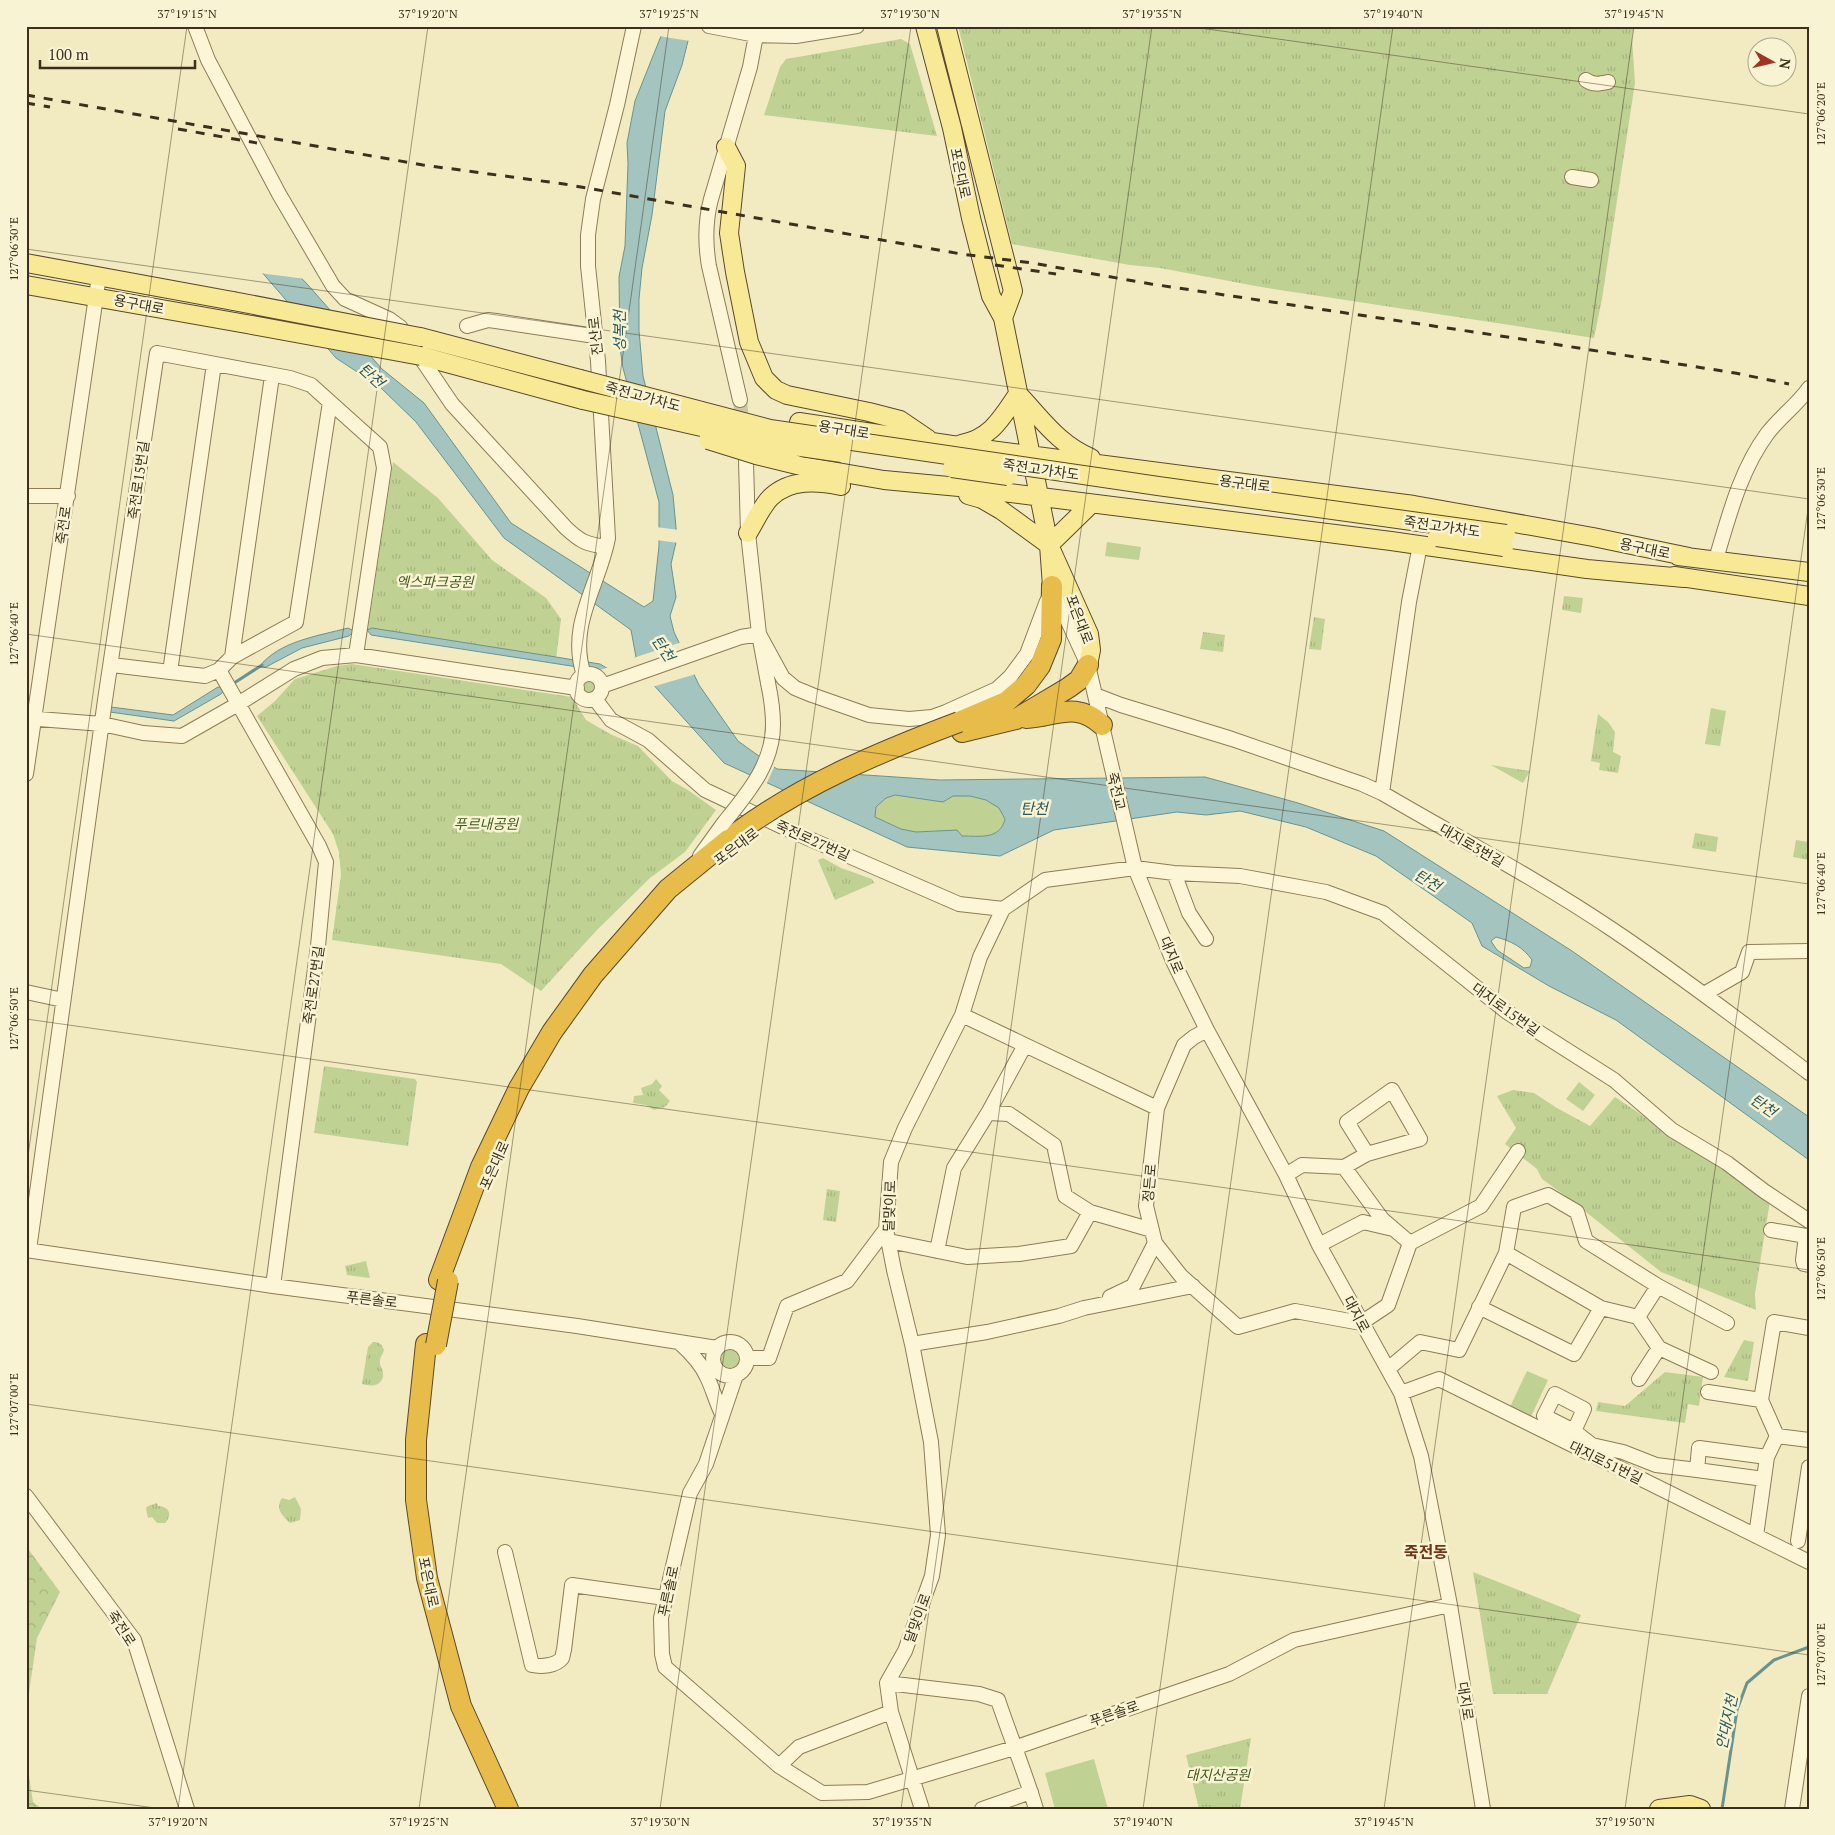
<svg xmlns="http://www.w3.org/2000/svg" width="1835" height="1835" font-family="'PT Serif','Noto Sans KR',serif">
<defs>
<pattern id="forest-crowns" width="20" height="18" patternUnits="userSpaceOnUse" patternTransform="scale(1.25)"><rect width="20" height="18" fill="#c0d194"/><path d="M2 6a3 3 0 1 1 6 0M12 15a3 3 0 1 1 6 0" fill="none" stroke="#a6b47f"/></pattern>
<pattern id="park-tufts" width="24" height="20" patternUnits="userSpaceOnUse" patternTransform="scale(1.25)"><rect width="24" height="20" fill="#c0d194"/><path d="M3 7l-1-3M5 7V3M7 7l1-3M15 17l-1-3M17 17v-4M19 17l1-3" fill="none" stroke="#a6b47f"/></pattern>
</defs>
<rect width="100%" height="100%" fill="#f2ebc1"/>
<path fill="#c0d194" d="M 1107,542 L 1141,547 L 1139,560 L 1105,556 Z
M583 687a6 6 0 1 1 12 0a6 6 0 1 1-12 0Z
M 895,795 L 943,802 L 953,796 L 970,796 L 986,800 L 999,808 L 1005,819 C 1000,840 980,836 962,836 L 957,830 L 916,832 L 901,829 L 875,817 L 876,807 L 886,798 Z
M721 1359a9 9 0 1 1 18 0a9 9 0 1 1-18 0Z
M 1527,1371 L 1548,1380 L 1530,1419 L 1509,1409 Z
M 1094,1759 L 1108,1809 L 1055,1809 L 1045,1773 Z"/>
<path fill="url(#forest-crowns)" d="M 26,1546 L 60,1592 L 37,1638 L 26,1713 Z
M 26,1756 L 33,1802 L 42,1809 L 26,1809 Z"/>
<path fill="url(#park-tufts)" d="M 958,26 L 1634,26 L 1632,38 L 1635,83 L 1602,299 L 1594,338 L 1261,287 L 1160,268 L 1130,265 L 1012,244 Z
M 901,39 L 910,44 L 937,136 L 764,115 L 780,67 L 786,59 Z
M 393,462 L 438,498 L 492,560 L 546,598 L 561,619 L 556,659 L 368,629 Z
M 1564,596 L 1583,598 L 1581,613 L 1562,610 Z
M 1314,617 L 1325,619 L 1321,650 L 1309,649 Z
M 1203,632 L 1225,635 L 1223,652 L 1200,649 Z
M 352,664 L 572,697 L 586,720 L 610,734 L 638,746 L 672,781 L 688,790 L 716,810 L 685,852 L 650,878 L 597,930 L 541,991 L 501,964 L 332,940 L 341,875 L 339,852 L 333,834 L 257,716 L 275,701 L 295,679 L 337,666 Z
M 1711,708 L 1726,711 L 1720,746 L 1705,744 Z
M 1598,714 L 1608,722 L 1615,732 L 1613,752 L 1621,756 L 1618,773 L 1599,770 L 1600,763 L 1591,761 Z
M 1491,765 L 1530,771 L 1523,783 Z
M 1695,833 L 1718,837 L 1716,852 L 1692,848 Z
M 1796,840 L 1809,842 L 1809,860 L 1793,857 Z
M 823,858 L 841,868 L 872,879 L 874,883 L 835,900 L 818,860 Z
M 324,1066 L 415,1079 L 417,1082 L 408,1146 L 314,1133 Z
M 656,1079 L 662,1086 L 659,1090 L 670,1101 L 665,1107 L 654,1110 L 646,1105 L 633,1103 L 634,1096 L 643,1095 L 641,1088 L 652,1084 Z
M 1579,1082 L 1595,1095 L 1583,1111 L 1566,1099 Z
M 1513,1090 L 1534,1093 L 1557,1108 L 1590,1126 L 1615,1097 L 1770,1201 L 1755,1294 L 1756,1310 L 1661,1272 L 1571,1200 L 1542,1179 L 1537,1169 L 1505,1144 L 1516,1128 L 1497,1096 Z
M 827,1189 L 840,1191 L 836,1222 L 823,1220 Z
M 366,1261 L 370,1278 L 347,1275 L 345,1266 Z
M 1744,1340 L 1754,1342 L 1748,1381 L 1724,1377 Z
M 373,1342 C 379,1342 382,1344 384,1350 C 383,1354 380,1357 380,1361 C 379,1366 383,1369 383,1373 C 384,1386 371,1387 362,1384 L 368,1347 Z
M 1665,1372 L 1703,1377 L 1699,1406 L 1688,1404 L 1685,1423 L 1596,1411 L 1598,1402 L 1625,1406 Z
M 295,1497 L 301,1509 L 300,1520 L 290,1523 C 282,1515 275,1509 282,1498 L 289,1500 Z
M 157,1503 L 158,1506 C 169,1506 173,1515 165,1523 L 157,1523 L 152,1517 L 148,1518 L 146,1508 L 148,1506 Z
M 1473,1572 L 1581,1615 L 1547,1694 L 1493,1694 Z
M 1251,1738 L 1240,1809 L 1199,1809 L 1186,1755 Z"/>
<path fill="#a4c4bf" stroke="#6a938f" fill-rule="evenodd" d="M 661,36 L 689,37 L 682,65 L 665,111 L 652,215 L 642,268 L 639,299 L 639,331 L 643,376 L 673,495 L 677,538 L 671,564 L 676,597 L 670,616 L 674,632 L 699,685 L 738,741 L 777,769 L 940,780 L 1205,777 L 1298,803 L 1384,831 L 1572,951 L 1809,1117 L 1809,1160 L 1616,1020 L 1549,986 L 1482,946 L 1472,923 L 1376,856 L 1306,827 L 1240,811 L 1206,815 L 1177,812 L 1054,830 L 1000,856 L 907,847 L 724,763 L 650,681 L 616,688 L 597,670 L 371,635 L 367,630 L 372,628 L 600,664 L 615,673 L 636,657 L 631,630 L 504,538 L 416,422 L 380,387 L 336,358 L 228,233 L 235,209 L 308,285 L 382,369 L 424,403 L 511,523 L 644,607 L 653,601 L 659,546 L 659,502 L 623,368 L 620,348 L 619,277 L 625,246 L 628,164 L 627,143 L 635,101 ZM 895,795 L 943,802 L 953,796 L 970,796 L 986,800 L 999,808 L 1005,819 C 1000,840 980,836 962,836 L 957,830 L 916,832 L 901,829 L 875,817 L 876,807 L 886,798 ZM 1496,937 C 1511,941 1523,947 1532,960 L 1530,967 L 1524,968 L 1497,950 L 1491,941 Z
M 348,628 L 354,631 L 349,636 L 302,648 L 266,667 L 259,667 C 279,641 318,636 348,628 Z
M 218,687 L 226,688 L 221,694 L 174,721 L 110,712 L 107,708 L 111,707 L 173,715 Z"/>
<path fill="#f2ebc1" d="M 139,26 L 176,26 L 237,207 L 306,279 L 259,273 L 226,235 Z
M 661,26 L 693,26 L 690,41 L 658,36 Z
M 656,527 L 679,530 L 679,543 L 656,540 Z
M 682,642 L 696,674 L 652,687 L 649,684 L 641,688 L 619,690 L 600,670 L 609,667 L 615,670 L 627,660 Z
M 764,757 L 775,765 L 766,785 L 753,779 Z"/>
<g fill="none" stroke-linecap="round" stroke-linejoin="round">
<path stroke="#6a938f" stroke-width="3" d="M 231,685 L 262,665
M 1722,1809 L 1737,1710 L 1747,1683 L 1774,1660 L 1809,1647"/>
<path stroke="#cec6a0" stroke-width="14" stroke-dasharray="14 7" stroke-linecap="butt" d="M 740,400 L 743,431"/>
<g stroke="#8d7c57" stroke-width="16">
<path id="minor" d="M 195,26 L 208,60 L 279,194 L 333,286 L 345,299 L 389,319 L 400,327 L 452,404 L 566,528 C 581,542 586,544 606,547
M 709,26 L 756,35 L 796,36 L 857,26
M 1586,80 C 1593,85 1599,84 1608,82
M 1572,177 L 1591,180
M 467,326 L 488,320 L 496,321 L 595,336
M 214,364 L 170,672 L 205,676 L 219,670
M 272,376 L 232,657 L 219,670 L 319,846 L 326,862 L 318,946 L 273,1286
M 740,400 L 709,266 C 705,243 705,222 711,199 L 750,67 L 756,35
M 746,461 L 748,533 L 759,634 L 768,683
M 26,496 L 68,496
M 1716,559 C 1729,516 1740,471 1767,434 C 1779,418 1797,405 1809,388
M 1054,591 L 1088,665 L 1135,868 L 1173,961 L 1207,1030 L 1286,1175 L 1319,1245 L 1401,1393 L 1421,1456 L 1450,1605 L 1483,1809
M 759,634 L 783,678 L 795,688 L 812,695 L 869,715 L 909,719 L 932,717 L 946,712 L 997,689 L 1010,677 L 1027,654 L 1047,601
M 232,657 L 296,622 L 330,402
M 112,665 L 170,672
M576 687a13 13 0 1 1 26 0a13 13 0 1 1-26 0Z
M 584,675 C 567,625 599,586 608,538 L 598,361 L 588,266 L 588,235 L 593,199 L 617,105 L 634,26
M 602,686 L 741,637 L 759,634
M 1095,695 L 1121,705 L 1232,739 L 1362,784 L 1382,793 C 1459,838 1539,880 1613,930 C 1680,975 1744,1024 1809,1073
M 595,699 L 611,720 L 648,740 L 705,790 L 789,830 L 959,904 L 1003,909
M 26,718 L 102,724 L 143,733 L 182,736 L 238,704 L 294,669 L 322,658 L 356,655 L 577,688
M 26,774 L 99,276
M 1382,793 L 1409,602 L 1420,545
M 700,856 L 723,824
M 1174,873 L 1189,913 L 1206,939
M 26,992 L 63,1000
M 1704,994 L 1742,972 L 1749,952 L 1809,951
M 962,1015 L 1157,1108
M 1207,1030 L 1194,1037 L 1184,1045 L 1157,1108 L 1146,1206 L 1155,1243 L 1181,1276 L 1238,1327 L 1295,1311 L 1361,1323 L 1388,1305 L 1410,1243 L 1382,1219 L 1344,1167 L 1302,1165 L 1286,1175
M 988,1113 L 1025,1045
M 1344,1167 L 1367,1154 L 1420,1139 L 1392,1090 L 1347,1122 L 1367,1154
M 1771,1230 L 1806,1236 L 1803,1260 L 1804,1264 L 1809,1265
M 889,1241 L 967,1257 L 1019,1254 L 1071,1246 L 1090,1212 L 1152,1230
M 1410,1243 L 1481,1206 L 1518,1151
M 1319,1245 L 1363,1222 L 1393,1229
M 26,1250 L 273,1286 L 577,1326 L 717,1348
M 29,1250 L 105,700 L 157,353 L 290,378 L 311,385 L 380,447 L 384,468 L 356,655
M 937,1251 L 954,1168 L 988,1113 L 1009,1114 L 1054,1145 L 1065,1196 L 1090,1212
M 1506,1253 L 1514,1207 L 1548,1195 L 1577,1212 L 1586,1241 L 1658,1286
M 1110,1297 L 1133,1286 L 1155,1243
M 1601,1308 L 1638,1317 L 1659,1348 L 1711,1372
M 1638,1317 L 1658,1286 L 1727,1323
M713 1359a17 17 0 1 1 34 0a17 17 0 1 1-34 0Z
M 680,1343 C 691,1353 701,1363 707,1377 C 713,1389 716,1402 722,1414
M 912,1344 L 987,1332 L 1059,1316 L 1084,1308 L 1193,1286
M 747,1358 L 769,1358 L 787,1306 L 847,1281 L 886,1229
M 1388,1369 L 1420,1342 L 1459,1350 L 1506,1253 L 1601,1308 L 1574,1354 L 1479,1307
M 736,1375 L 706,1464 L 690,1493 L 661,1618 L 662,1654 L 665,1667 L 779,1766 L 822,1793 L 868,1792 L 1014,1748 L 1229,1674 L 1294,1640 L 1450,1605
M 1639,1379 L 1659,1348
M 1708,1392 L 1761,1400
M 1401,1393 L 1439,1379 L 1809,1562
M 1574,1431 L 1584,1409 L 1555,1394 L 1544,1416 L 1574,1431 L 1592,1445 L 1623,1452 L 1656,1465 L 1697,1470
M 1777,1436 L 1761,1400 L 1774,1322 L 1809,1328
M 1764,1479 L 1697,1470 L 1699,1448 L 1767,1457
M 26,1496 L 134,1640 L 187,1809
M 1756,1536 L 1767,1457 L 1777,1436 L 1809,1440
M 1798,1541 L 1809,1467
M 505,1552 L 532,1665 C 541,1667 556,1666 562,1658 C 563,1656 563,1652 564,1650 L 572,1585 L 665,1598
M 887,1683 L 979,1694 L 998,1700 C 1010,1736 1025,1772 1036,1809
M 779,1766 L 799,1747 L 891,1712
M 922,1809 L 891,1712 L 887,1683 L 905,1651 L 932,1576 L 938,1535 L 931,1442 L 912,1344 L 894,1270 L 886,1229 L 891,1162 L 905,1128 L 962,1015 L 980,957 L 1003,909 L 1045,880 L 1135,868 L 1174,873 L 1240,876 L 1326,892 L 1383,913 L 1507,1012 L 1614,1080 L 1672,1130 L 1727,1163 L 1764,1191 L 1809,1221
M 982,1809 L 1031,1792
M 1792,1809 L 1809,1696"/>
</g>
<g stroke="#5a492c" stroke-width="20">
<path id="major" d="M 925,26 L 952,128 L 971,218 L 991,296 L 1003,318 L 1049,545 L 1052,586
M 946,26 L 1013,291 L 1003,318
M 726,147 L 736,166 L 729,233 L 735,272 L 749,342 L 764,378 L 776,390 L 787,395 L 869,412 L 900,420 L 928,439
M 26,263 L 233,301
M 26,285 L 252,325
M 420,337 L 580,379
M 421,356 L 583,400
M 799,422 L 952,445 L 1414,505 L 1593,537 L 1689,557
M 961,444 C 992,438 1002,417 1018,394 C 1042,419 1058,444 1091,458
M 797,465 L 884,480 L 970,488 L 1391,541 L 1587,569 L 1684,578
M 968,495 L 982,499 L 1001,510 L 1049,545 L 1089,634 L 1091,650 L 1088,665
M 748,533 C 755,522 761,507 771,497 C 790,479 817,481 841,486
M 1049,545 L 1091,504
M 1678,556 L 1809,572
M 1674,576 L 1809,596
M 1659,1809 L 1690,1805 L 1701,1809"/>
</g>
<g stroke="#5a492c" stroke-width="22">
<path id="highway" d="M 1026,718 C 1057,716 1076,701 1102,725
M 959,722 L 1006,702 L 1026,685 L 1040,666 L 1051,639 L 1052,586
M 962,732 L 1016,719 L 1068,688 L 1079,680 L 1088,665
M 439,1280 L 481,1167 L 519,1088 L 552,1032 L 593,975 L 668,889 L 738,832
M 426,1344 L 416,1440 L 416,1500 L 427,1578 L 461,1706 L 508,1809"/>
</g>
<use href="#minor" stroke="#fcf6d6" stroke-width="14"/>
<use href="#major" stroke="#f8e996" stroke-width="18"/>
<use href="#highway" stroke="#e8bc4b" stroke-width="20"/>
<path stroke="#3c301d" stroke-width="3" stroke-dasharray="9 9" stroke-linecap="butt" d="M 26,95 L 423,165 L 564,184 L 961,254 L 1032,263 L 1151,284 L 1541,342 L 1735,373 L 1789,384
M 26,103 L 50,107
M 178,129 L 257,143
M 995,265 L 1056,274"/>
<g stroke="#8d7c57" stroke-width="16" stroke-linecap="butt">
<path id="minor-bridge" d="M 723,824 C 746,795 773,765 773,725 C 773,711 771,697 768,683"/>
</g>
<g stroke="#5a492c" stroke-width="20" stroke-linecap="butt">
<path id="major-bridge" d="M 233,301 L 420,337
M 252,325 L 421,356
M 580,379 L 770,429 L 1158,486 L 1506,534
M 583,400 L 767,442 L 842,453
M 708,440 L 756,455 L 797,465
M 952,468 L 1008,476
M 1437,537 L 1504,547"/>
</g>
<g stroke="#5a492c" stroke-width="22" stroke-linecap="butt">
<path id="highway-bridge" d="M 738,832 C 805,783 882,751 959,722
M 436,1345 L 448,1281"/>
</g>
<use href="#minor-bridge" stroke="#fcf6d6" stroke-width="14"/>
<use href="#major-bridge" stroke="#f8e996" stroke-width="18"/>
<use href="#highway-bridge" stroke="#e8bc4b" stroke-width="20"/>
</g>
<path fill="none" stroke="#3c301d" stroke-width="1" stroke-opacity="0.45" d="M 1186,26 L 1809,114M 26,249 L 1809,499M 26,634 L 1809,884M 26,1019 L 1809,1270M 26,1170 L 187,26M 26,1404 L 1809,1655M 26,1790 L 162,1809M 178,1809 L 428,26M 419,1809 L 669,26M 660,1809 L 911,26M 901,1809 L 1152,26M 1143,1809 L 1393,26M 1384,1809 L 1634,26M 1625,1809 L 1809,502"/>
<g text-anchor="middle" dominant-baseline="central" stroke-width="5" stroke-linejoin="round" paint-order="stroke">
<g font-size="14" fill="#3c301d" stroke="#f8f3d2">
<text transform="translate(961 173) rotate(78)">포은대로</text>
<text transform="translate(139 304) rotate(11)">용구대로</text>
<text transform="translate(595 336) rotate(-96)">진산로</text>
<text transform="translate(643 396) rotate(15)">죽전고가차도</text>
<text transform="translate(844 429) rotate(9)">용구대로</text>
<text transform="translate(1041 469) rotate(8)">죽전고가차도</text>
<text transform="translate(138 480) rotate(-82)">죽전로15번길</text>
<text transform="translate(1245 483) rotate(7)">용구대로</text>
<text transform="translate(63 525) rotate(-82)">죽전로</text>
<text transform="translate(1442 526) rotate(8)">죽전고가차도</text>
<text transform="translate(1645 548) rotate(12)">용구대로</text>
<text transform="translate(1080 619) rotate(69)">포은대로</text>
<text transform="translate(1117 791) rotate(77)">죽전교</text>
<text transform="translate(813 840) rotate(24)">죽전로27번길</text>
<text transform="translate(1472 845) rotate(30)">대지로3번길</text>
<text transform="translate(736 846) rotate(-37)">포은대로</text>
<text transform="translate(1172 955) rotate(67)">대지로</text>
<text transform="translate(313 985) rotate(-82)">죽전로27번길</text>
<text transform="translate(1506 1009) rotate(36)">대지로15번길</text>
<text transform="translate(494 1165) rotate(-66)">포은대로</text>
<text transform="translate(1149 1183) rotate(-85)">정든로</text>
<text transform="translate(889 1206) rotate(-88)">달맞이로</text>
<text transform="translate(372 1299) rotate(7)">푸른솔로</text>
<text transform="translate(1357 1314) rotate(62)">대지로</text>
<text transform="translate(1606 1462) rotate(26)">대지로51번길</text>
<text transform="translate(429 1582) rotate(78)">포은대로</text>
<text transform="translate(668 1591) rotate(-78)">푸른솔로</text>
<text transform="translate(917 1618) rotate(-70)">달맞이로</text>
<text transform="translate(122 1628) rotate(57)">죽전로</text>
<text transform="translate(1466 1701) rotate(81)">대지로</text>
<text transform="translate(1114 1713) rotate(-19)">푸른솔로</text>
</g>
<g font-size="14" font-style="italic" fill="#435a21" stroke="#f8f3d2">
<text x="435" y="581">엑스파크공원</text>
<text x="486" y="823">푸르내공원</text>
<text x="1218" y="1774">대지산공원</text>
</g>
<g font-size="15" font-style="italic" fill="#2a585d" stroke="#f8f3d2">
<text transform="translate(619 331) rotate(-90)">성복천</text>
<text transform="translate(372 375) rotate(43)">탄천</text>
<text transform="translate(664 648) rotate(56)">탄천</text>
<text x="1034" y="808">탄천</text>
<text transform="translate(1428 880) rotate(31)">탄천</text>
<text transform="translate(1764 1105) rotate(35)">탄천</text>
<text transform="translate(1726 1722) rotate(-78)">안대지천</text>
</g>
<g font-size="16" font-weight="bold" fill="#6c3718" stroke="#f8f3d2">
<text x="1426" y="1552">죽전동</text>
</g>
</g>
<rect width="1835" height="1835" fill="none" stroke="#f8f3d2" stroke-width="55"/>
<g transform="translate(1772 62) rotate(98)"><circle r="24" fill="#f8f3d2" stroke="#ada58a"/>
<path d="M0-4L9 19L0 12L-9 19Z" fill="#a13522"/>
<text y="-8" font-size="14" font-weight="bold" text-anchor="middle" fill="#3c301d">N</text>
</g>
<path d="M40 60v8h155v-8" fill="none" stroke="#3c301d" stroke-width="2.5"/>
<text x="48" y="60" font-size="15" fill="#3c301d" stroke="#f8f3d2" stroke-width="4" paint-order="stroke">100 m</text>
<rect x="28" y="28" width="1780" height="1780" fill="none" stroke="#3c301d" stroke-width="2"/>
<g font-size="12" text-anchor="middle" fill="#3c301d">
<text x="187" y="18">37°19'15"N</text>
<text x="428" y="18">37°19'20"N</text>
<text x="669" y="18">37°19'25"N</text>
<text x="910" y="18">37°19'30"N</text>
<text x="1152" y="18">37°19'35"N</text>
<text x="1393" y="18">37°19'40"N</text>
<text x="1634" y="18">37°19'45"N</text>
<text transform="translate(1821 114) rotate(-90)" y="4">127°06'20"E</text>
<text transform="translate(14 249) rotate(-90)" y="4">127°06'30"E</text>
<text transform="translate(1821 499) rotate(-90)" y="4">127°06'30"E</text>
<text transform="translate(14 634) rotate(-90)" y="4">127°06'40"E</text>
<text transform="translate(1821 884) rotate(-90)" y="4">127°06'40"E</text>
<text transform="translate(14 1019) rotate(-90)" y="4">127°06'50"E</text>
<text transform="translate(1821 1269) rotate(-90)" y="4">127°06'50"E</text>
<text transform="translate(14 1405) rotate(-90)" y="4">127°07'00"E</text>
<text transform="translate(1821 1655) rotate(-90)" y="4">127°07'00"E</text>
<text x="178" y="1826">37°19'20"N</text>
<text x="419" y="1826">37°19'25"N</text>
<text x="660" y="1826">37°19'30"N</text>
<text x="902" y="1826">37°19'35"N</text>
<text x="1143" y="1826">37°19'40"N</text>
<text x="1384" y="1826">37°19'45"N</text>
<text x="1625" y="1826">37°19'50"N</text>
</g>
</svg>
